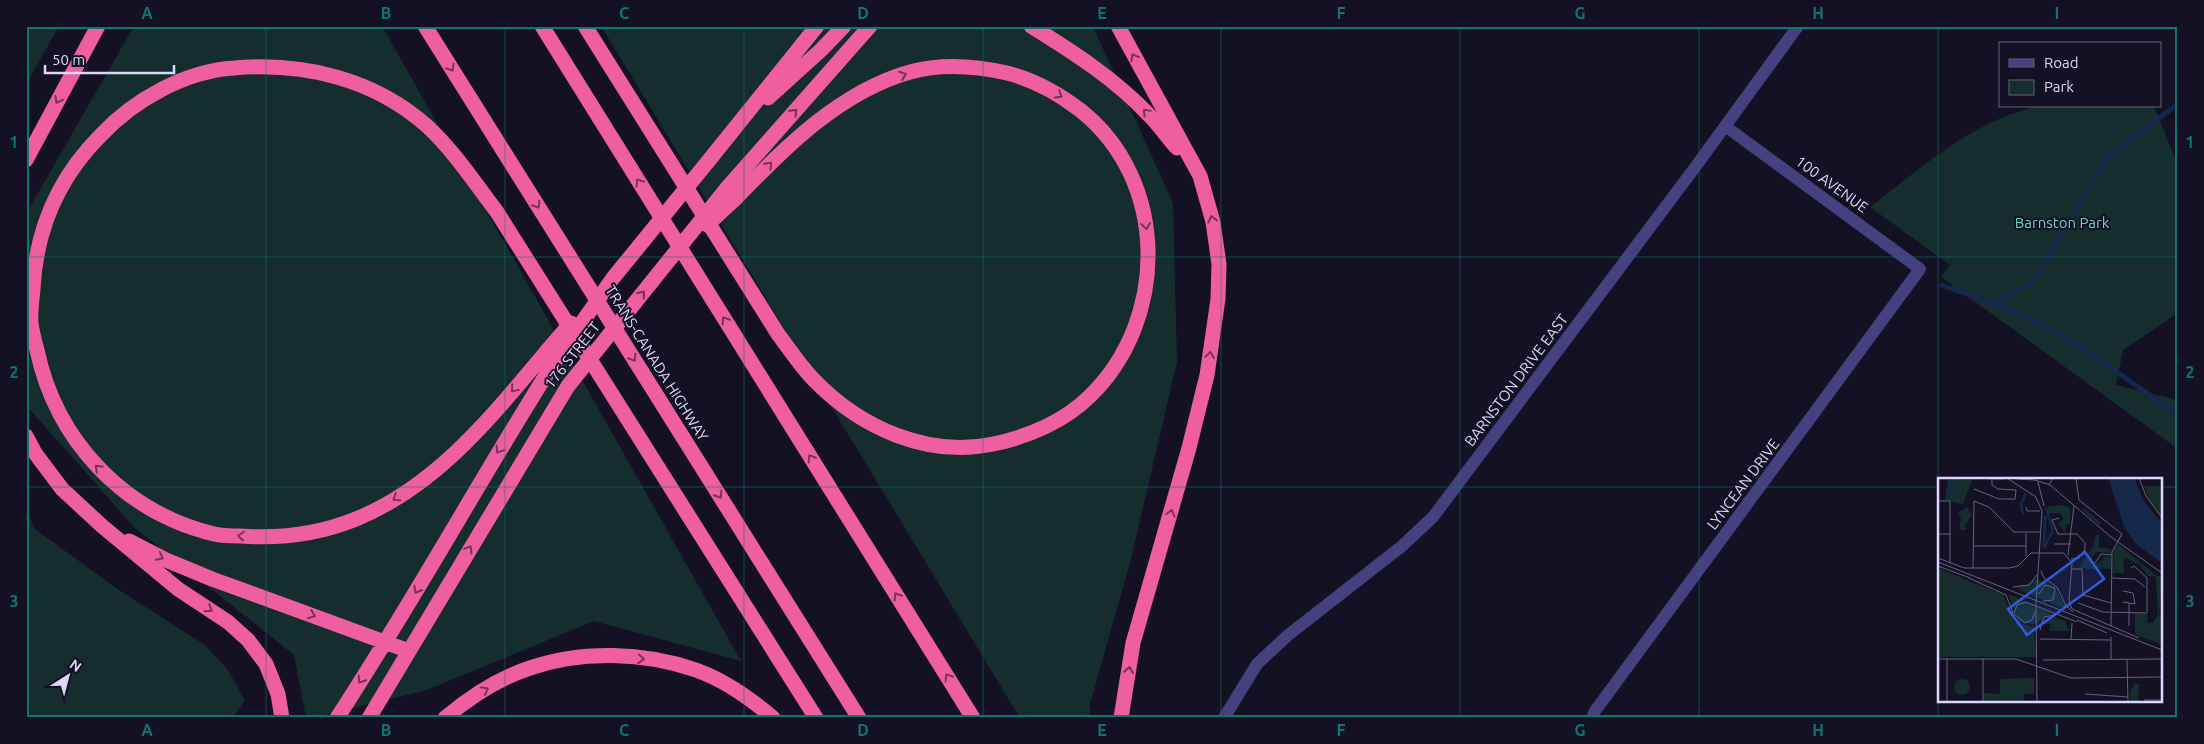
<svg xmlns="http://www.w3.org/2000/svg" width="2204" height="744" font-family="Ubuntu,sans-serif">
<rect width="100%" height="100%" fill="#151124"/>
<path fill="#152d2d" d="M 26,26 L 59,26 L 26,85 Z
M 134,26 L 382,26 L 741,661 L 594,621 L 427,690 L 313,718 L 306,718 L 294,655 L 135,528 L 26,405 L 26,214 Z
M 601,26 L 1090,26 L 1094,29 L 1173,203 L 1177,362 L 1130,563 L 1090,704 L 1090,718 L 1020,718 Z
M 2039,106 L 2154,106 L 2178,166 L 2178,313 L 2123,350 L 2116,385 L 2178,400 L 2178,449 L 1941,277 L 1950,265 L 1870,207 C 1922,167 1973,120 2039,106 Z
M 26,510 L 35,529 L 116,588 L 205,645 L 228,670 L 245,700 L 232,718 L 26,718 Z"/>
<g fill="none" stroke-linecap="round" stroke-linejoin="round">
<path stroke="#15284a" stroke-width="5" d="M 1942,285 C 1977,298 2014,310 2048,328 C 2094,353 2135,386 2178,415
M 1992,303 L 2035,281 L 2107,157 L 2178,104"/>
<path stroke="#45417e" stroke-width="12" d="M 1224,718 L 1257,664 L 1287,636 L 1402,546 L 1433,517 L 1696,166 L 1798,26
M 1592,718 L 1595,711 L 1920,269 L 1725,126"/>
<path stroke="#ef5f9f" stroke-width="15" d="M 425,26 L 859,718
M 542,26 L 973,718
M 585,26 L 778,334 C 790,350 801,367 815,381 C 861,428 928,458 993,444 C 1028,437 1065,421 1090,396 C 1169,319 1169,180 1080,110 C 1058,93 1035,80 1007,73 C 976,66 942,63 910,72 C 839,92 785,148 735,199
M 1031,26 C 1073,52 1115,79 1149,115 C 1159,125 1167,137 1177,148
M 1118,26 L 1200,176 L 1213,222 L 1219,264 L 1218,299 L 1207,375 L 1189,448 L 1133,643 L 1121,718
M 768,98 L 821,50 L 844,26
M 710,159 L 817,26
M 26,160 L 98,26
M 727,188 L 870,26
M 546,352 C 492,416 437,486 356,519 C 319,534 281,539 241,536 C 232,536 222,536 214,534 C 123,512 56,440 37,350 C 35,342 32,332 31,323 C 30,312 32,300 33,289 C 36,229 59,177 101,135 C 134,100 185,71 234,68 C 304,62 374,79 427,126 C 454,151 475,183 497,212 L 816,718
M 26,436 L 35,453 L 62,489 L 102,526 L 178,589 L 228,622 L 248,640 L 266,664 L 278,694 L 282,718
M 129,541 L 166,560 L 212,579 L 409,651
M 337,718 C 413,602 479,481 553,364
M 369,718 L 568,386
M 445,718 C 470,697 499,678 530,668 C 582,650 644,652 696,670 C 724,680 751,699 773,718"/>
<path stroke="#ef5f9f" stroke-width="15" d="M 707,225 L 735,199
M 546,352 L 571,323
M 553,364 L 613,278 L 710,159
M 568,386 L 727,188"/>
</g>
<defs><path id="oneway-chevron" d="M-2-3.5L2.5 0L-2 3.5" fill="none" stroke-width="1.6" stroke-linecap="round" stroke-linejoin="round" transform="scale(1.25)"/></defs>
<g stroke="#77345b">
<use href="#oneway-chevron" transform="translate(1134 57) rotate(-119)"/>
<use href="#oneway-chevron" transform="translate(451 68) rotate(58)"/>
<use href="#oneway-chevron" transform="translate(903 75) rotate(-21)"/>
<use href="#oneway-chevron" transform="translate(1059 95) rotate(32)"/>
<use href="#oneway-chevron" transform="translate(58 100) rotate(118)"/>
<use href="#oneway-chevron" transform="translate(794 112) rotate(-48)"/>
<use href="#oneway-chevron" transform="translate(1146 112) rotate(-135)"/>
<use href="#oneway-chevron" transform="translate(769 165) rotate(-45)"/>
<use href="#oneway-chevron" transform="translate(639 182) rotate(-122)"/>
<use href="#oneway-chevron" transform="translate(537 205) rotate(58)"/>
<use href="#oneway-chevron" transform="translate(1212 219) rotate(-104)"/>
<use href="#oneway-chevron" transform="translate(1146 226) rotate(84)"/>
<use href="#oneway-chevron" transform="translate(642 294) rotate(-51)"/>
<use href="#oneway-chevron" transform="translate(725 320) rotate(-122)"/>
<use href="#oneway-chevron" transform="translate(1210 355) rotate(-82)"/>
<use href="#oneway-chevron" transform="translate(633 358) rotate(58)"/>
<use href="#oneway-chevron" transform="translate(514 389) rotate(130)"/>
<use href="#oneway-chevron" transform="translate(499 450) rotate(121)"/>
<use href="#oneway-chevron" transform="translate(811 458) rotate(-122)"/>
<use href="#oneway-chevron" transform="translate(98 468) rotate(-136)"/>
<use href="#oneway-chevron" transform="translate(719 495) rotate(58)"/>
<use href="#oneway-chevron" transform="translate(396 498) rotate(148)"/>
<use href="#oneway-chevron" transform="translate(1171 513) rotate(-74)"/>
<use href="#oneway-chevron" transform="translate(241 536) rotate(-176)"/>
<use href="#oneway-chevron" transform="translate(469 549) rotate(-59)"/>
<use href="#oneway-chevron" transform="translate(160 557) rotate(27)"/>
<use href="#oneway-chevron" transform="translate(417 590) rotate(120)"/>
<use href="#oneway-chevron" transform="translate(897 596) rotate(-122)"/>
<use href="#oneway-chevron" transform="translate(209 609) rotate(33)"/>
<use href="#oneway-chevron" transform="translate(312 615) rotate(21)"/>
<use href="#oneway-chevron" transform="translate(641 659) rotate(5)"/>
<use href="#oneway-chevron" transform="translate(1129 670) rotate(-81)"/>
<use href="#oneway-chevron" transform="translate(948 677) rotate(-122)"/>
<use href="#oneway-chevron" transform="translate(361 680) rotate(123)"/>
<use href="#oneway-chevron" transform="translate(485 690) rotate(-29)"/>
</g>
<path fill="none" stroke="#0f766e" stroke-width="1" stroke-opacity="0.55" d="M 266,26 L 266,718M 505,26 L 505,718M 744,26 L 744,718M 983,26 L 983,718M 1221,26 L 1221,718M 1460,26 L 1460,718M 1699,26 L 1699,718M 1938,26 L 1938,718M 26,257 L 2178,257M 26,487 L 1939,487M 2160,487 L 2178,487"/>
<g text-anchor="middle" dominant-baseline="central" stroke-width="4" stroke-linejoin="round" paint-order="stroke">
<g font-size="15" fill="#ddd8fb" stroke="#151124">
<text transform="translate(1832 184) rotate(36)">100 AVENUE</text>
<text transform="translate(572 355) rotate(-52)">176 STREET</text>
<text transform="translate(657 363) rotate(58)">TRANS-CANADA HIGHWAY</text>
<text transform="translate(1516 380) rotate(-53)">BARNSTON DRIVE EAST</text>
<text transform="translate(1743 484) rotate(-53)">LYNCEAN DRIVE</text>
</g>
<g font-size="15" fill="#6bd4be" stroke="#151124">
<text x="2062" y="222">Barnston Park</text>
</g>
</g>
<g transform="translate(1938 478)">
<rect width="224" height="224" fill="#151124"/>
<path d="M 10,1 L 34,2 L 25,26 L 7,22 ZM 206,8 L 224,8 L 224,39 L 212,24 ZM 110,28 L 125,27 L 132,30 L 132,46 L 129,46 L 127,55 L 120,45 L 125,42 L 123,35 L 112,35 L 108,42 ZM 29,29 L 34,37 L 27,48 L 29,52 L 24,52 L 21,51 L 23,40 L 20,35 ZM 158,57 L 161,58 L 161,69 L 173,71 L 173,75 L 159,74 L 155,78 L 153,89 L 166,81 L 163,78 L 173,79 L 173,91 L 141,90 L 147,79 L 152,81 ZM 180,66 L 219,98 L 224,98 L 221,136 L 224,139 L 224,167 L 197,156 L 197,136 L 209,136 L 210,145 L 215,145 L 220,136 L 218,99 L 210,98 L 202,87 L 188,80 L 185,84 L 186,95 L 175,95 L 176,72 ZM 0,90 L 65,117 L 77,144 L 96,149 L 98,179 L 0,179 ZM 99,101 L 116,108 L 129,132 L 79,111 ZM 70,116 L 84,122 L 113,135 L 97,146 L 81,144 ZM 117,139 L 127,143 L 131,153 L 112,153 L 112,146 L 107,146 ZM 96,200 L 96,216 L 86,216 L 86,224 L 46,224 L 46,215 L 62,216 L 62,201 ZM16 209a8 8 0 1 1 16 0a8 8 0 1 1-16 0ZM 196,206 L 201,206 L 200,221 L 203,224 L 192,224 L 192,214 Z" fill="#152d2d"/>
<path d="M 170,0 L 196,0 L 206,23 L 224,46 L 224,85 L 198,66 L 187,51 Z" fill="#15284a"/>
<path fill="none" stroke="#15284a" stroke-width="2.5" d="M 9,20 L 14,14 L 13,2M 145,31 L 162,46M 85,37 L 83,27 L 88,15M 106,69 L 107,38M 106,70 L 115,52 L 108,30M 148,90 L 149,78 L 159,67 L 160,57M 148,90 L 163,89 L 172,83"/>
<path fill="none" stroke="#65617a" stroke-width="1" d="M 29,0 L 66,1M 69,0 L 98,19 L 104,33 L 98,125 L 99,224M 201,0 L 208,18 L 224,40M 79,1 L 97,2 L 112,7 L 173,59 L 224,95M 138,1 L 141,22 L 184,56 L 174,74 L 173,148M 100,4 L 106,28M 111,7 L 115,0 L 169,0M 36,11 L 61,21 L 77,21 L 78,12 L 60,11 L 54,7 L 54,1M 0,23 L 12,23 L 12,85M 88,29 L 89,33 L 102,33M 121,40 L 114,42 L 120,56 L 139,56 L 147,65 L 147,71 L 141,80 L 133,81M 116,66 L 133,66M 36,68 L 88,68M 0,72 L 0,56 L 12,56M 130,77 L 136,28M 88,78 L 88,55M 0,80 L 26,90 L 71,90 L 80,88 L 93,75 L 126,75 L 134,85 L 131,122 L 134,131 L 201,160M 0,84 L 224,172M 157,85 L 163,76 L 174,77M 0,88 L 32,100M 35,90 L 36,23 L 51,29 L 76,54 L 102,54M 134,91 L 144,91 L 145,117 L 173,125M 103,93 L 106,100 L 119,109 L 128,128 L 135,134M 31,100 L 68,117 L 75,135M 174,100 L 197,101 L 207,109M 75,109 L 91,107 L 99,97M 101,116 L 107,107 L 117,110 L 115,122 L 105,123M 185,124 L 197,126 L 195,115 L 185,113M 140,125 L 165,134 L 209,135 L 209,100 L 196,88 L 193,90M 191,125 L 191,148M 97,134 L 94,142 L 87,145 L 76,136 L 79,127 L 88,124 L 139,144M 139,142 L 169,155M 102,152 L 106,139 L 117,137M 102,161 L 173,162M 133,162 L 134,145M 9,180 L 9,224M 45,180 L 45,224M 0,181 L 78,181 L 133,200 L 224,199M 173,181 L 173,159M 189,181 L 190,224M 105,182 L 224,181M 147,216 L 190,219M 206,222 L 224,222"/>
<path fill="#305cdc" fill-opacity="0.15" stroke="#305cdc" stroke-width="2.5" d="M 147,74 L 166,101 L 89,157 L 70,131 Z"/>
<rect width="224" height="224" fill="none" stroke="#ddd8fb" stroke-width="2.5"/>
</g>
<rect width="2204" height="744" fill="none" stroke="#151124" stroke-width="55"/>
<rect x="1999" y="42" width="162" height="65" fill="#151124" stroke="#65617a"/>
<rect x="2009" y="59" width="25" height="8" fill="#45417e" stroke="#65617a"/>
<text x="2044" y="68" font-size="15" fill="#ddd8fb">Road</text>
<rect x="2009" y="80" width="25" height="15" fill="#152d2d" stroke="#65617a"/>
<text x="2044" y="92" font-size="15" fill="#ddd8fb">Park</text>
<g transform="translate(68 676) rotate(36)" stroke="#151124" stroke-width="4" paint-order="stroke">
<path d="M0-4L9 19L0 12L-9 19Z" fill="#ddd8fb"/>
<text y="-8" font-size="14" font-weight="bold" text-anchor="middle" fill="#ddd8fb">N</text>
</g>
<path d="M45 65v8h129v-8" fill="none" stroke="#ddd8fb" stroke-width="2.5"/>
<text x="52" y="65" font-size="15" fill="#ddd8fb" stroke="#151124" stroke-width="4" paint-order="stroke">50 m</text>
<rect x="28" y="28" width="2148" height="688" fill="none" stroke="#0f766e" stroke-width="2"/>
<g font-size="16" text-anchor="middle" font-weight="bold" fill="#0f766e">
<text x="147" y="19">A</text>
<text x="386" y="19">B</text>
<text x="624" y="19">C</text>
<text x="863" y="19">D</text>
<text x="1102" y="19">E</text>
<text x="1341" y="19">F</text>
<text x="1580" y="19">G</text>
<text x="1818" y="19">H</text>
<text x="2057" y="19">I</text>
<text x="14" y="148">1</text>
<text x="2190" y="148">1</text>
<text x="14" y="378">2</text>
<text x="2190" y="378">2</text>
<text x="14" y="607">3</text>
<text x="2190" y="607">3</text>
<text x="147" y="736">A</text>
<text x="386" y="736">B</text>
<text x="624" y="736">C</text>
<text x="863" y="736">D</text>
<text x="1102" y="736">E</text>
<text x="1341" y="736">F</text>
<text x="1580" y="736">G</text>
<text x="1818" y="736">H</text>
<text x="2057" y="736">I</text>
</g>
</svg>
